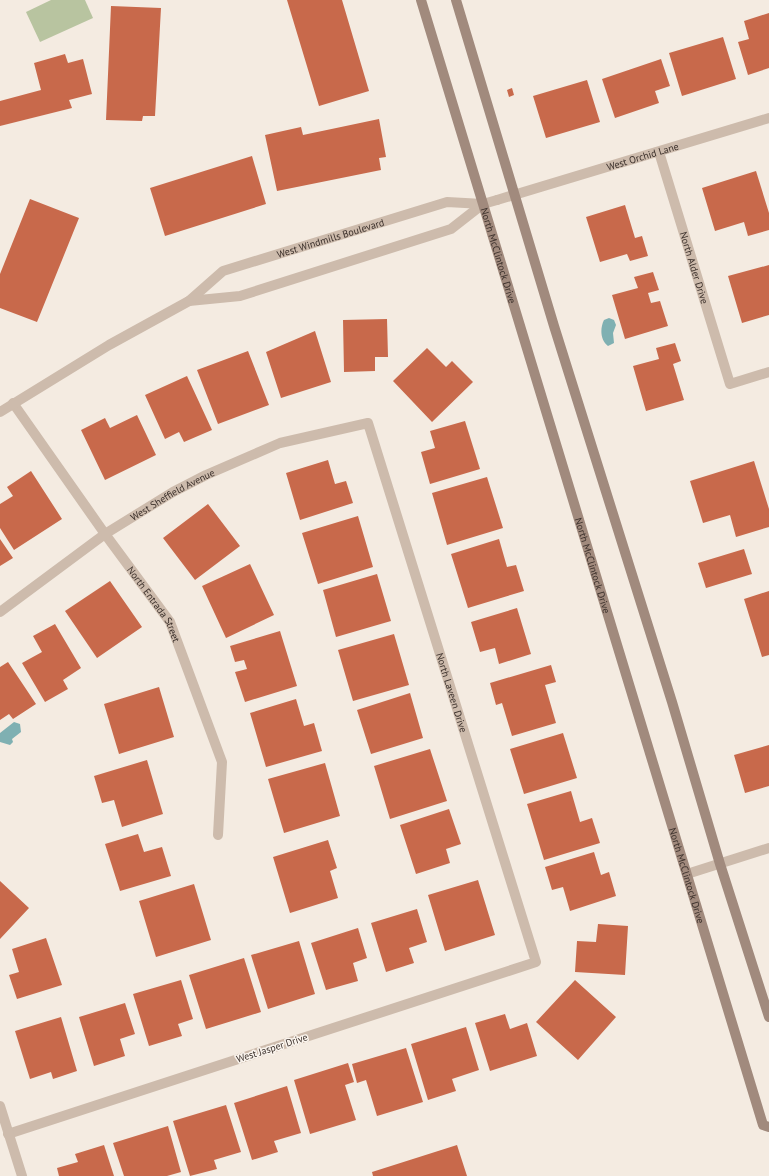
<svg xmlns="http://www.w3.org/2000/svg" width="769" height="1176" font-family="'PT Sans',sans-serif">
<rect width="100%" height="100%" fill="#f4ebe1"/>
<path fill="#b8c4a0" d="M 51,0 L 85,0 L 93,18 L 40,42 L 26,12 Z"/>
<path fill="#7fb0b2" d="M 609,318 L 614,320 L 616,325 L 613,333 L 614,343 L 608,346 C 600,340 600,328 604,320 Z
M 14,722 L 20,724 L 21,732 L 12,739 L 13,742 L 10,745 L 0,742 L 0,733 Z"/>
<path fill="#c8694b" d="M 287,0 L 342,0 L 369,91 L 319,106 Z
M 111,6 L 161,8 L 155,116 L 143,116 L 142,121 L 106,120 Z
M 769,13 L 769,68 L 748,75 L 738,42 L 749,39 L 744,21 Z
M 723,37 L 736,79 L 682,96 L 669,53 Z
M 65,54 L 68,63 L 83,59 L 92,94 L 69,100 L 72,108 L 0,126 L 0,101 L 41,90 L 34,63 Z
M 661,59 L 670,86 L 655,91 L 659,103 L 615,118 L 602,79 Z
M 587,80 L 600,122 L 546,138 L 533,96 Z
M 512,88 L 514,95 L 509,97 L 507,90 Z
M 379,119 L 386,157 L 379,158 L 381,170 L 277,191 L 265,135 L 301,127 L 303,135 Z
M 252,156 L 266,204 L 165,236 L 150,188 Z
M 756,171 L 769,213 L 769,230 L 748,236 L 744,222 L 715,231 L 702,188 Z
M 30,199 L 79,218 L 37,322 L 0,308 L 0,274 Z
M 625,205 L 635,238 L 642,236 L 648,256 L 630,261 L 627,254 L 600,262 L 586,217 Z
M 769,265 L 769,315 L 742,323 L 728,276 Z
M 653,272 L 659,290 L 648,293 L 651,303 L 660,301 L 668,326 L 625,339 L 612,295 L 638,288 L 634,277 Z
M 387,319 L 388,357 L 375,357 L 375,371 L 344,372 L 343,320 Z
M 315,331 L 331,382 L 281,398 L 266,352 Z
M 675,343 L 681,361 L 673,364 L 684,400 L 646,411 L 633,366 L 659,359 L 656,348 Z
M 427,348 L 446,367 L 452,361 L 473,382 L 432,422 L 393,381 Z
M 248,351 L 269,405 L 218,424 L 197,370 Z
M 187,376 L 212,430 L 184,442 L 179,432 L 165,439 L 145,395 Z
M 137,415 L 156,455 L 105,480 L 81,430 L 105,418 L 110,428 Z
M 465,421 L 480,469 L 430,484 L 421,452 L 435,448 L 430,431 Z
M 328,460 L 335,484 L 346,481 L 353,503 L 300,520 L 286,473 Z
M 754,461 L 769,509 L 769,527 L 736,537 L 730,515 L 703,523 L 690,481 Z
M 31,471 L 62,519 L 14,550 L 0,528 L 0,504 L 13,496 L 7,487 Z
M 487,477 L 503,528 L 447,545 L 432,493 Z
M 208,504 L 240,546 L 195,580 L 163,538 Z
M 358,516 L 373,567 L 318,584 L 302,533 Z
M 0,539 L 13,558 L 0,566 Z
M 499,539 L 507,567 L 516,565 L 524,591 L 468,608 L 451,554 Z
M 744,549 L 752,574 L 706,588 L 698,563 Z
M 250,564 L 274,615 L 226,638 L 202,586 Z
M 377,574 L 391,621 L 336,637 L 323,590 Z
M 110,581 L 142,627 L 97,658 L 65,611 Z
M 769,591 L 769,655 L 762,657 L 744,599 Z
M 517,608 L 531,654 L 499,664 L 495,648 L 480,652 L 471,622 Z
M 55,624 L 81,668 L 63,680 L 68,689 L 45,702 L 22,663 L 42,652 L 33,636 Z
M 280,631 L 297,686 L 245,702 L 235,672 L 247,669 L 244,660 L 235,662 L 230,646 Z
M 394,634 L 409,685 L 353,701 L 338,650 Z
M 8,662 L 36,704 L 13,719 L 9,714 L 0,720 L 0,667 Z
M 551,665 L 556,682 L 545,685 L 556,723 L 512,736 L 502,703 L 496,705 L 490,683 Z
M 159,687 L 174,737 L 119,754 L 104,704 Z
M 410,693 L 423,738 L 371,754 L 357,710 Z
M 296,699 L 304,726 L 314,723 L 322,751 L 266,767 L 250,713 Z
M 563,733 L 577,778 L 524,794 L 510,749 Z
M 769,745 L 769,786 L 745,793 L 734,755 Z
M 430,749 L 447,801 L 390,819 L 374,766 Z
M 147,760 L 163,814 L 122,827 L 114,800 L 102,803 L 94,776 Z
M 325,763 L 340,816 L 284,833 L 268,779 Z
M 571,791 L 580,822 L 592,818 L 600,843 L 544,860 L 527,804 Z
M 449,809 L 461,844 L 446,849 L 450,863 L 416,874 L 400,825 Z
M 138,834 L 144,852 L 162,847 L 171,876 L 120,891 L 105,844 Z
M 328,840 L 337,868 L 330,871 L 338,898 L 290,913 L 273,857 Z
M 594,852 L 601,875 L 609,872 L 616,896 L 570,911 L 563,887 L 552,890 L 545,867 Z
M 478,880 L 495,935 L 445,951 L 428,895 Z
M 0,881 L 29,908 L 0,939 Z
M 194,884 L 211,940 L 156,957 L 139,901 Z
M 417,909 L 427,942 L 409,948 L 414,963 L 386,972 L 371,923 Z
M 598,924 L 628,926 L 625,975 L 575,972 L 577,941 L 596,942 Z
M 358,928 L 367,958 L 353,963 L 358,981 L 326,990 L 311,943 Z
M 46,938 L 62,985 L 17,999 L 9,975 L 19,972 L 12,949 Z
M 299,941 L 315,994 L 268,1009 L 251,955 Z
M 244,958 L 261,1012 L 206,1029 L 189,975 Z
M 181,980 L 193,1019 L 178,1024 L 182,1036 L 149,1046 L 133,994 Z
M 575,980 L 616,1017 L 578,1060 L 536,1022 Z
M 125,1003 L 135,1034 L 120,1039 L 125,1056 L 94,1066 L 79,1017 Z
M 505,1014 L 510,1029 L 527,1023 L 537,1056 L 490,1071 L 475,1023 Z
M 61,1017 L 77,1071 L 53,1079 L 51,1072 L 30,1079 L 15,1031 Z
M 466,1027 L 479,1070 L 452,1079 L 456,1091 L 428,1100 L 411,1044 Z
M 406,1048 L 423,1102 L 377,1116 L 366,1080 L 357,1083 L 352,1064 Z
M 348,1063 L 354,1082 L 345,1085 L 356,1120 L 310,1134 L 294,1080 Z
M 287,1086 L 301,1133 L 274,1141 L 278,1152 L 252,1160 L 234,1103 Z
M 226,1105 L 241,1152 L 214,1160 L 217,1169 L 190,1176 L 173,1121 Z
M 168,1126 L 181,1172 L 167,1176 L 124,1176 L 113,1143 Z
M 104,1145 L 114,1176 L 59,1176 L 57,1168 L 78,1162 L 75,1154 Z
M 457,1145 L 467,1176 L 373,1176 L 372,1172 Z"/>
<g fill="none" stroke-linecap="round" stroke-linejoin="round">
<g stroke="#cdbbac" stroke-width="10">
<path id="s1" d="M 659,152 L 730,384 L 769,372"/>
<path id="s2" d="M 497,200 L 769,118"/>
<path id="s3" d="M 13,403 L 105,534 L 170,622 L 222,762 L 218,835"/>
<path id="s4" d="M 0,612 L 105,534 L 173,492 L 206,475 L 280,443 L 368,423 L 536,962 L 8,1134"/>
<path d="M 0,1106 L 22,1176"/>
</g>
<g stroke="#cdbbac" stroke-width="10">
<path d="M 189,301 L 240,296 L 451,229 L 483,204 L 497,200"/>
<path id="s5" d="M 0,412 L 109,345 L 189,301 L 223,271 L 447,202 L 483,204"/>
<path d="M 687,874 L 769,848"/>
</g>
<g stroke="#a18a7d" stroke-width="10">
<path id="s6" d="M 421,0 L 763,1125 L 769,1127"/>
<path d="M 456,0 L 554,326 L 672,702 L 720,864 L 769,1017"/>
</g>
</g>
<g text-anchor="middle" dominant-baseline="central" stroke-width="3" stroke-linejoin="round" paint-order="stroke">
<g font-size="10" fill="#3b302b" stroke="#fbf5ee">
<text stroke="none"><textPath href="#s2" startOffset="152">West Orchid Lane</textPath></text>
<text stroke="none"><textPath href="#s5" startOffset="377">West Windmills Boulevard</textPath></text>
<text stroke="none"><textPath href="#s6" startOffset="267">North McClintock Drive</textPath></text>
<text stroke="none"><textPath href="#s1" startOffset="121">North Alder Drive</textPath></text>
<text stroke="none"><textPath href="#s4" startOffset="209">West Sheffield Avenue</textPath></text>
<text stroke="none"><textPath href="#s6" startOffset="591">North McClintock Drive</textPath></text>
<text stroke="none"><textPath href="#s3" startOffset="246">North Entrada Street</textPath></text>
<text stroke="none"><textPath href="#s4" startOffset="701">North Laveen Drive</textPath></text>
<text stroke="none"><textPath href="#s6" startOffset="915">North McClintock Drive</textPath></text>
<text transform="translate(272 1048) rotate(-18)">West Jasper Drive</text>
</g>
</g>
</svg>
